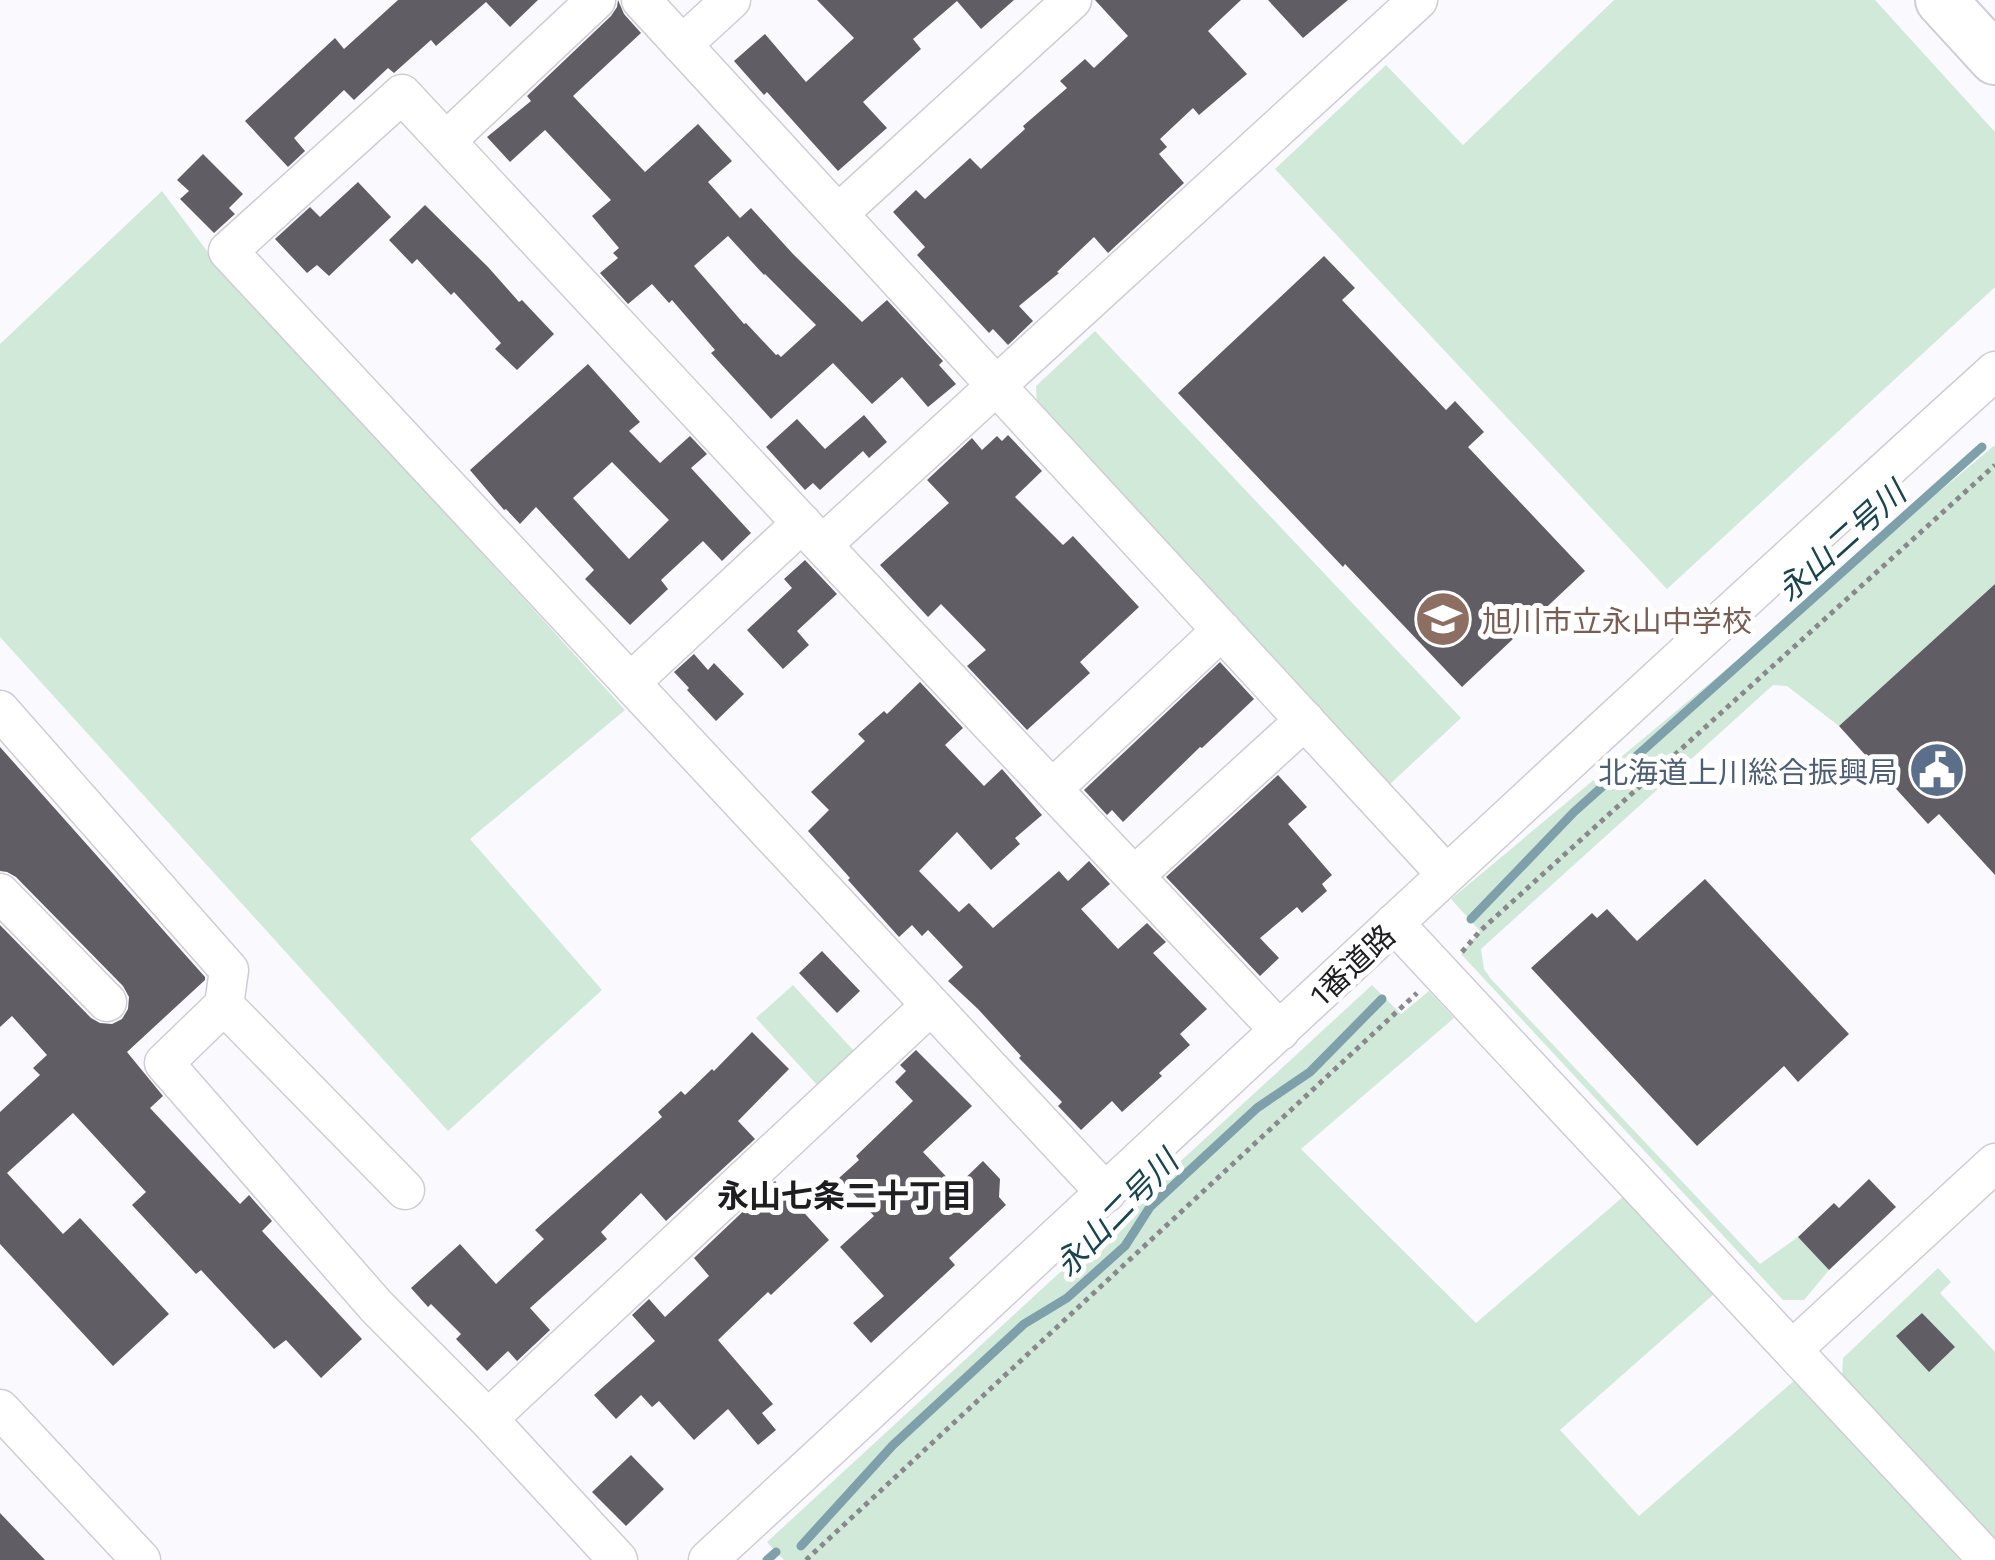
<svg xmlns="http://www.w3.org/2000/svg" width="1995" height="1560" font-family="Commissioner,'Noto Sans JP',sans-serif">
<rect width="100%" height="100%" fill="#fafafe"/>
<path fill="#d0e9d9" d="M 1614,0 L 1875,0 L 1995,132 L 1995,287 L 1667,589 L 1275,169 L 1386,65 L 1463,145 Z
M 162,191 L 207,251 L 625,710 L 470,839 L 602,990 L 448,1131 L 0,637 L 0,344 Z
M 1095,331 L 1461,718 L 1387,787 L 1037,407 L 1036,386 Z
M 1995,445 L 1995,584 L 1839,726 L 1787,686 L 1773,685 L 1481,949 L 1484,969 L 1491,979 L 1760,1264 L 1798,1237 L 1829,1270 L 1804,1300 L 1783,1300 L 1461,954 L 1480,931 L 1451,899 Z
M 793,985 L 855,1052 L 818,1086 L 756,1018 Z
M 1372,985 L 1401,1014 L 1429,991 L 1454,1018 L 1301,1149 L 1476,1323 L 1624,1196 L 1714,1294 L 1560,1430 L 1639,1516 L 1796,1379 L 1960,1560 L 784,1560 L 767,1542 Z
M 1938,1268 L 1951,1282 L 1940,1293 L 1995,1352 L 1995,1548 L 1842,1378 L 1843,1358 Z"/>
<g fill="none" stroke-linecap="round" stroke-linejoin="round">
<path stroke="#7ea0ab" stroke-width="9" d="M 1471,919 L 1574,812 L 1982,447
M 801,1546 L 893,1445 L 1024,1324 L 1067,1298 L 1125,1246 L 1150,1207 L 1257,1108 L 1310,1072 L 1382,999
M 767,1560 L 776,1552"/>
</g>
<path fill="#615d64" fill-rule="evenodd" d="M 398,0 L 538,0 L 510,27 L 486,2 L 436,46 L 431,40 L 394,73 L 388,68 L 354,100 L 344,90 L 294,138 L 305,151 L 288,167 L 245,121 L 335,38 L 344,49 Z
M 618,0 L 624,14 L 641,33 L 573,96 L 645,172 L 698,124 L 732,161 L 708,182 L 740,218 L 751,208 L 793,254 L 862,322 L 887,300 L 943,361 L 939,365 L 956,384 L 928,407 L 902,377 L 872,404 L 833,363 L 771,419 L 711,353 L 715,350 L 672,300 L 669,303 L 652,284 L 628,304 L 600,273 L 618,258 L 613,253 L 619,248 L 592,216 L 611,200 L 545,130 L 510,162 L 487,137 L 531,101 L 527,96 L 611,16 L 617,7 ZM 728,236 L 764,275 L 765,274 L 816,325 L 781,357 L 778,354 L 776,355 L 746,323 L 744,324 L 694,266 Z
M 817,0 L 1014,0 L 981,29 L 957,1 L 913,39 L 921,49 L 863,102 L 887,128 L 838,171 L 767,92 L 764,95 L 734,61 L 765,34 L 806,82 L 854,38 Z
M 1095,0 L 1241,0 L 1208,31 L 1247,74 L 1199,115 L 1193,108 L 1160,139 L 1167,147 L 1159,154 L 1184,183 L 1108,253 L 1094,237 L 1057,272 L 1059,273 L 1019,306 L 1033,321 L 1008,345 L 993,329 L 989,333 L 917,255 L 925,247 L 893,212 L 916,190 L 925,199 L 970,158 L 981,169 L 1025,129 L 1023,126 L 1067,88 L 1060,81 L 1085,59 L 1094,68 L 1128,36 Z
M 1268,0 L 1348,0 L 1303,38 Z
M 203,154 L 243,194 L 229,208 L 235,214 L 214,233 L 180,199 L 189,191 L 177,180 Z
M 358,182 L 391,217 L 329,276 L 317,265 L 307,273 L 275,239 L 310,207 L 320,217 Z
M 425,205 L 488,267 L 519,302 L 522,300 L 554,334 L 517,370 L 495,349 L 501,343 L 454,292 L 451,295 L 417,259 L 412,264 L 389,240 Z
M 1324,256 L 1355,288 L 1342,300 L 1446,410 L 1455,401 L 1484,432 L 1468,447 L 1585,571 L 1462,687 L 1345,564 L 1343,567 L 1178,393 Z
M 588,364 L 640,422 L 629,431 L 660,463 L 690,436 L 707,454 L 691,468 L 751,533 L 722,561 L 703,541 L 661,580 L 668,589 L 630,625 L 585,579 L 594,570 L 536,507 L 520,524 L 506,509 L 504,510 L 470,470 ZM 612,462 L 669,520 L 629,559 L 573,498 Z
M 864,415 L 887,442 L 869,458 L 863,451 L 820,490 L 813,483 L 805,490 L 766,447 L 797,419 L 825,449 Z
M 1008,435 L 1042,471 L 1015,497 L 1063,545 L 1073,536 L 1139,607 L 1080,662 L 1090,673 L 1027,730 L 967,666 L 986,650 L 941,604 L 928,617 L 880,565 L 949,503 L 927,480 L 972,438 L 982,450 L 997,436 L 1002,441 Z
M 805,560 L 837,594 L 797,631 L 809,645 L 783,669 L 747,630 L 792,588 L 784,579 Z
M 1995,584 L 1995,875 L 1939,814 L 1928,824 L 1839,726 Z
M 694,654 L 708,670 L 714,663 L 744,694 L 716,721 L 687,690 L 689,688 L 674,672 Z
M 1220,662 L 1254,699 L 1202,748 L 1200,747 L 1123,822 L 1112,810 L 1107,815 L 1084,790 Z
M 920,682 L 963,728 L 945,745 L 984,786 L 1002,769 L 1042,815 L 1015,838 L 1020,844 L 991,870 L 957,832 L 919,871 L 959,912 L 969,903 L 993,928 L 1059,871 L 1068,881 L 1089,861 L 1110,884 L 1081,909 L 1118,949 L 1147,923 L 1166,942 L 1153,953 L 1207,1009 L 1180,1034 L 1190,1045 L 1159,1073 L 1162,1076 L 1122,1112 L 1112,1101 L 1081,1130 L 1058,1106 L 1062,1102 L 1019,1058 L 1021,1056 L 978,1009 L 948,981 L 963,967 L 928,930 L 922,936 L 912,925 L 899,937 L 848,880 L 850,878 L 808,831 L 829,810 L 811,792 L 865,741 L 858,734 L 884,711 L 887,714 Z
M 0,747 L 205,977 L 205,980 L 127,1052 L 163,1096 L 150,1108 L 240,1204 L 249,1195 L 272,1221 L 262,1231 L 362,1339 L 321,1378 L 286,1340 L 274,1349 L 201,1270 L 196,1274 L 132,1205 L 146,1192 L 73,1113 L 7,1173 L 63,1234 L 80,1218 L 169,1314 L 113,1366 L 0,1244 L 0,1112 L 40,1075 L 33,1068 L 47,1055 L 12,1016 L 0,1027 L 0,925 L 91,1018 L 100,1023 L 112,1024 L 122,1019 L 128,1009 L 129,997 L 123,986 L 16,877 L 7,872 L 0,871 Z
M 1278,775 L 1307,807 L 1288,824 L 1332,875 L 1322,884 L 1327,891 L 1302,913 L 1297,907 L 1260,938 L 1279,958 L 1260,976 L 1166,877 Z
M 1705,879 L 1849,1034 L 1798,1082 L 1784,1066 L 1697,1146 L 1531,968 L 1592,913 L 1597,918 L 1607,909 L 1637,941 Z
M 822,951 L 860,991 L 837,1013 L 799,973 Z
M 752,1032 L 789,1069 L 738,1121 L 755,1139 L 666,1221 L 641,1193 L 601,1232 L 607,1239 L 530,1308 L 550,1330 L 517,1361 L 508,1351 L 487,1371 L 456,1339 L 461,1334 L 431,1304 L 428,1307 L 411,1288 L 460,1244 L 496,1284 L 544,1239 L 535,1230 L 662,1117 L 658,1112 L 681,1091 L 685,1095 L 712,1069 L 714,1071 Z
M 916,1050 L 972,1106 L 923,1152 L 956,1187 L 983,1161 L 1000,1179 L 999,1197 L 1006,1205 L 949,1258 L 955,1265 L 871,1343 L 853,1323 L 884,1296 L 840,1247 L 874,1216 L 839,1178 L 859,1160 L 856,1156 L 913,1101 L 895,1082 L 906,1071 L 900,1065 Z
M 1869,1179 L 1896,1207 L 1829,1270 L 1798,1237 L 1834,1203 L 1839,1208 Z
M 775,1181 L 829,1240 L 771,1295 L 768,1292 L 718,1340 L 773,1404 L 762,1413 L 776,1430 L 758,1445 L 728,1409 L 694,1440 L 659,1401 L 652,1407 L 641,1395 L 616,1419 L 594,1395 L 655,1341 L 632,1315 L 649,1299 L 665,1317 L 709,1276 L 694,1258 Z
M 1922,1313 L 1955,1347 L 1929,1372 L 1896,1336 Z
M 631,1455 L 664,1489 L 626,1526 L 592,1492 Z
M 0,1513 L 45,1560 L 0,1560 Z"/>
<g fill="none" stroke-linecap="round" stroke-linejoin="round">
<g stroke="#cecdd6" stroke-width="41">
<path id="minor" d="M 641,0 L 1446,874
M 682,45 L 731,0
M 446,141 L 596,0
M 839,213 L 1072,0
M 822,545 L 1418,0
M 631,682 L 802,523
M 0,710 L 229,970 L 224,1005
M 1052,789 L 1222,630
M 1134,876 L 1305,720
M 0,893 L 107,1002
M 1394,923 L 1988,1560
M 405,1190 L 224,1005 L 164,1063 L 376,1306 L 488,1419 L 618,1560
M 1106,1193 L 228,251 L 402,94 L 822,545 L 1280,1031
M 1793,1349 L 1995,1163
M 0,1409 L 141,1560
M 488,1419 L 930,1006
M 708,1560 C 1138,1164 1562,763 1995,371"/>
</g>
<g stroke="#cecdd6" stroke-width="54">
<path id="major" d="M 1941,0 L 1995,59"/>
</g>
<path stroke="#89898d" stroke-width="5" stroke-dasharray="5 5" stroke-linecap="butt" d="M 1462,952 L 1480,931 L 1995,465
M 806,1560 L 1417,993"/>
<use href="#minor" stroke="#fff" stroke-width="38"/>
<use href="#major" stroke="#fff" stroke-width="50"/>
</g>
<defs>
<g id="school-disc" transform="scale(2.875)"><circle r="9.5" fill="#8d6e63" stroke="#fff"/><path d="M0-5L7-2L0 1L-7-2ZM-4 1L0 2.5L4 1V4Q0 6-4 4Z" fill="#fff"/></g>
<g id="civic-disc" transform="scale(2.875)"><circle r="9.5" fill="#5c6f8a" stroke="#fff"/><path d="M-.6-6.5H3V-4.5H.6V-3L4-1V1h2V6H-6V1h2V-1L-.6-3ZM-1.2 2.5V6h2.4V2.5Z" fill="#fff"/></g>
</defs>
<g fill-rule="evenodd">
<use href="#school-disc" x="1443" y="619"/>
<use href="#civic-disc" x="1937" y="770"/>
</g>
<g text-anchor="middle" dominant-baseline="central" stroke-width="10" stroke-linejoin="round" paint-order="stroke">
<g font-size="30" fill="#785e54" stroke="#fff" text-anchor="start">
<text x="1482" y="619">旭川市立永山中学校</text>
</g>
<g font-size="30" fill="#4e5e75" stroke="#fff" text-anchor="end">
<text x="1898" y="770">北海道上川総合振興局</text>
</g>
<g font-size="30" fill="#1e1e21" stroke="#fff">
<text transform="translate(1351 964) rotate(-43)">1番道路</text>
</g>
<g font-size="32" font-style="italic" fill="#1a4450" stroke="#fff">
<text transform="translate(1840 540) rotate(-42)">永山二号川</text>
<text transform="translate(1115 1212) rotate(-46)">永山二号川</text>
</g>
<g font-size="32" font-weight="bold" fill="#1e1e21" stroke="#fff">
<text x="845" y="1194">永山七条二十丁目</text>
</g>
</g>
</svg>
